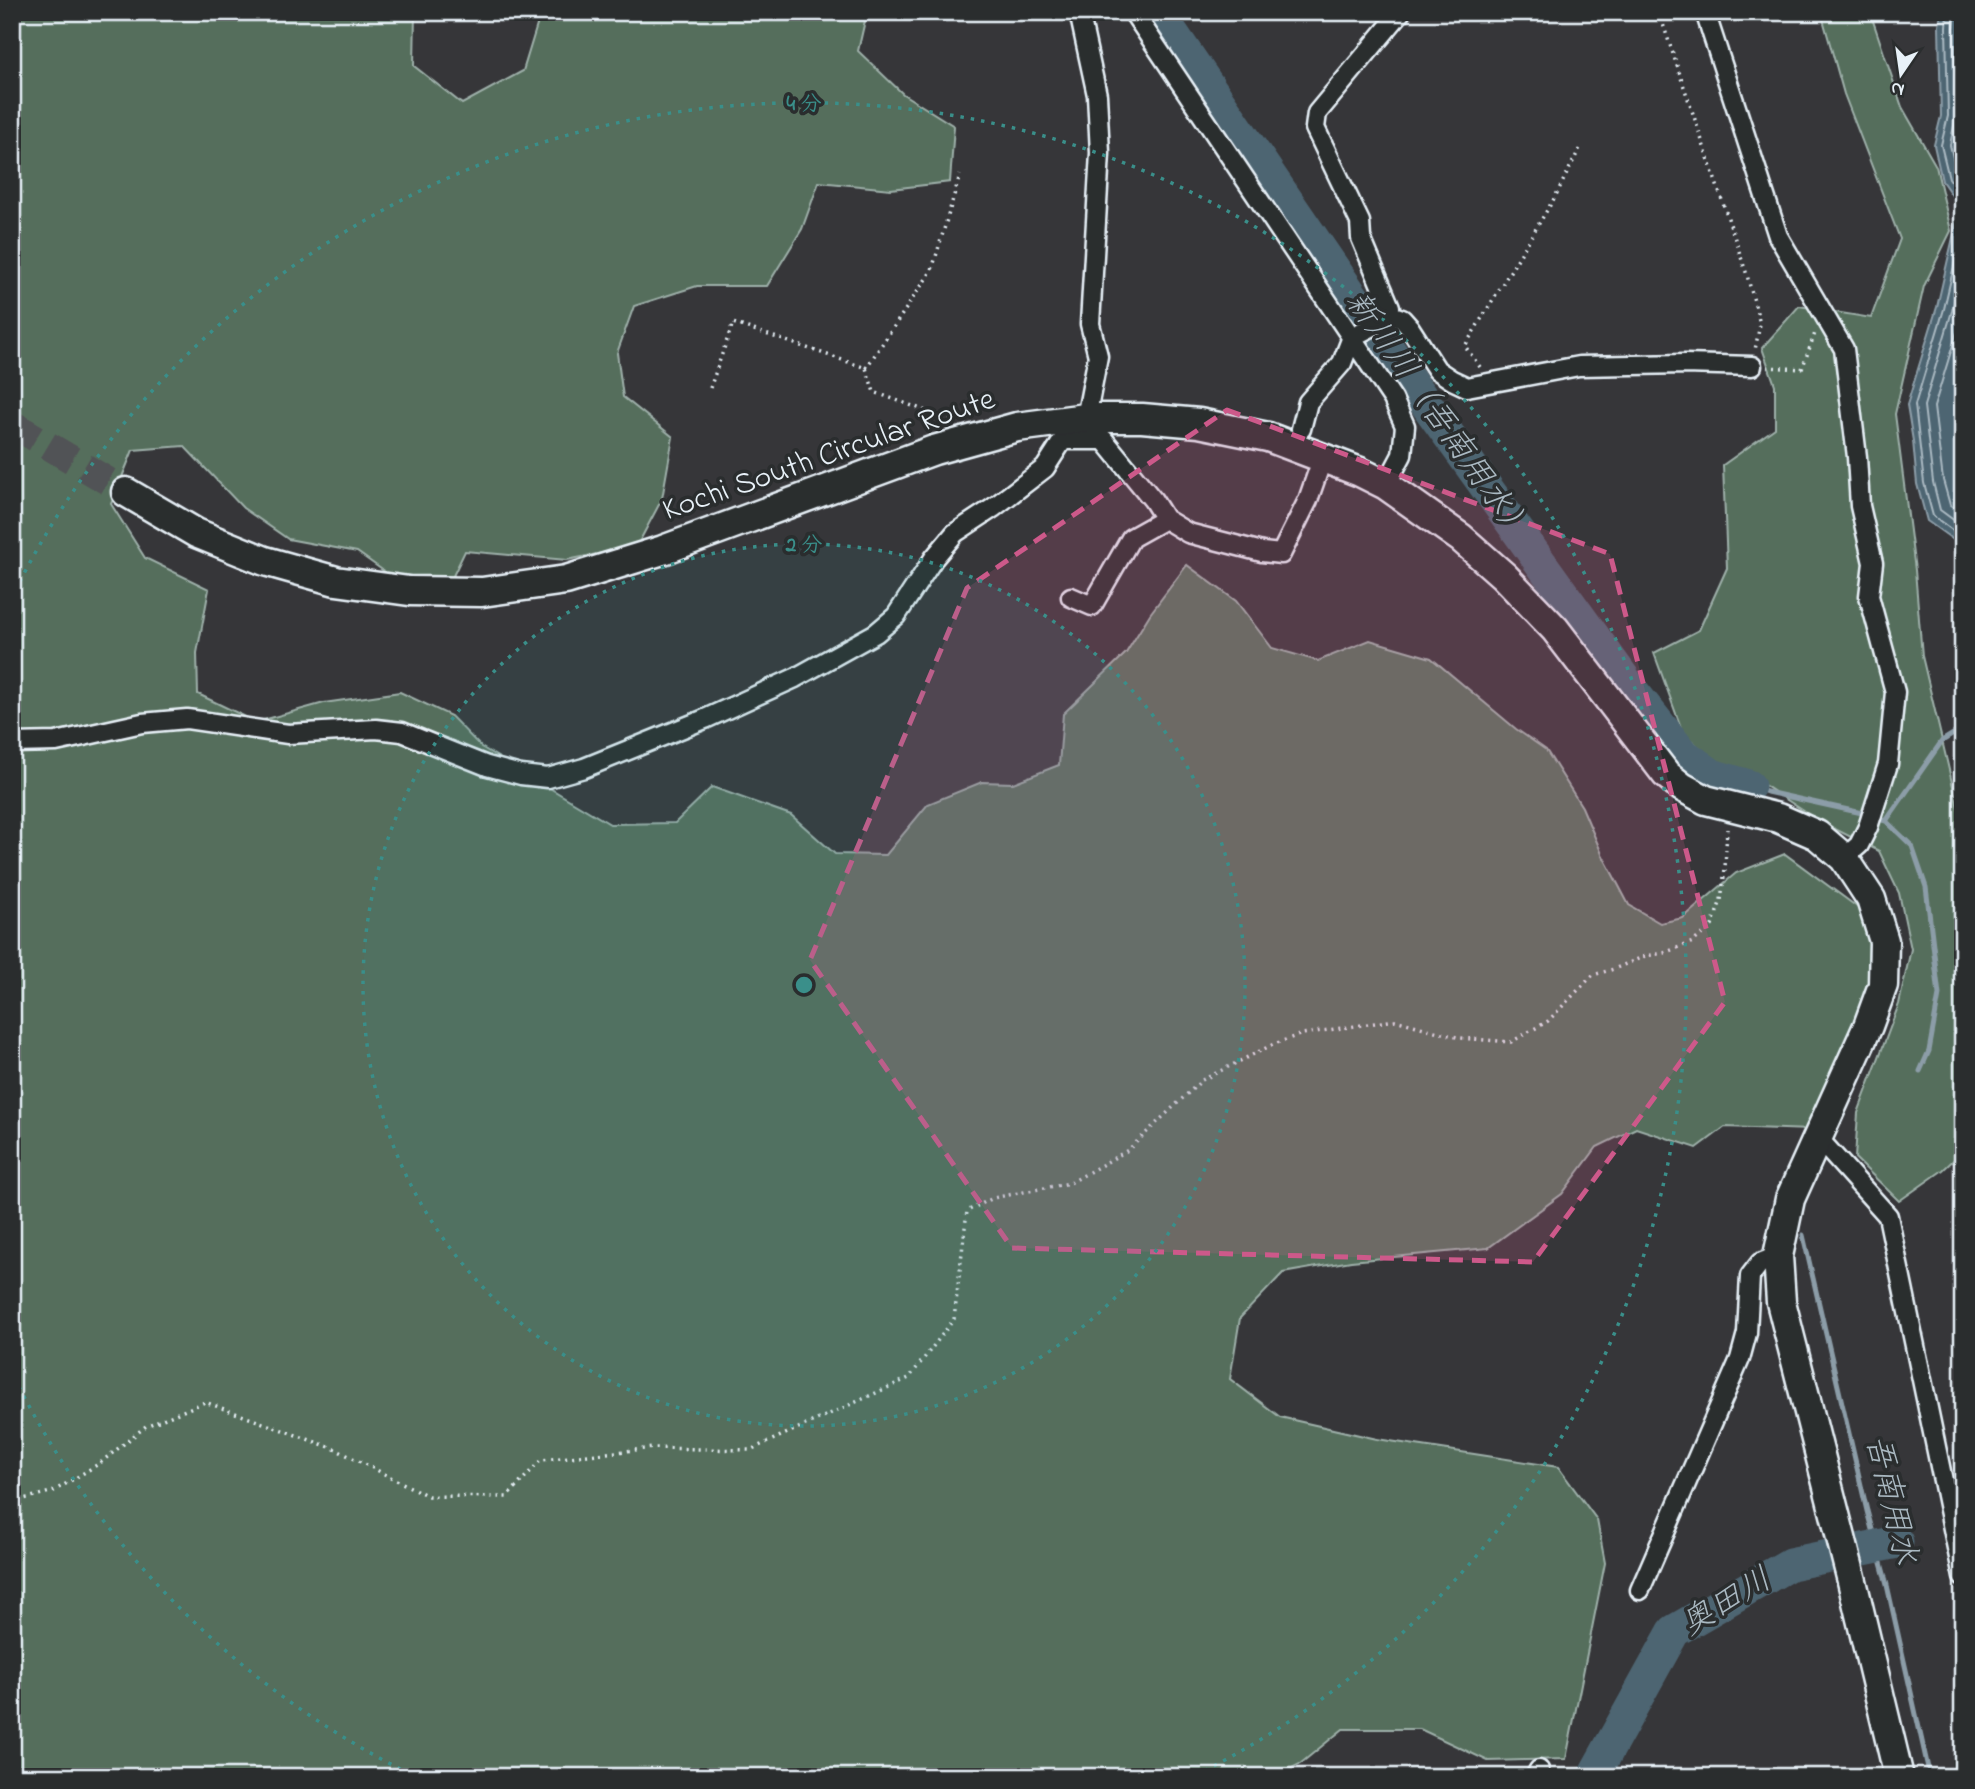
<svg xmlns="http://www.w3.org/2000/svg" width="1975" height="1789" font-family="'Indie Flower','Klee One',sans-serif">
<rect width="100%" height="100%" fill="#363639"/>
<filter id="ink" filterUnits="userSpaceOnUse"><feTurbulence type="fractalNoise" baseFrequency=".0143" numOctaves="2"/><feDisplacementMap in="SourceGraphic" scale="14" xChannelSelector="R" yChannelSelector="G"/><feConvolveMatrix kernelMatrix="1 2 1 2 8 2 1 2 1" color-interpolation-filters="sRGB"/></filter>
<g filter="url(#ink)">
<path fill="#556e5b" stroke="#9eb0aa" stroke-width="2" d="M 12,12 L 415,12 L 414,66 L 462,104 L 523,71 L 541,12 L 867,12 L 858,51 L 903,94 L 954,126 L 950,182 L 891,189 L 819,182 L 802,229 L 767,286 L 697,286 L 634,306 L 617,353 L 623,397 L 673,437 L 662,499 L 637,546 L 567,560 L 465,551 L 452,578 L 395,579 L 357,552 L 288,539 L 243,508 L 184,446 L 133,450 L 111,504 L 145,558 L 209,589 L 197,653 L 198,694 L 256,722 L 324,703 L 400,692 L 451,716 L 481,747 L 610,824 L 675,823 L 712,787 L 791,815 L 835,854 L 886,855 L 928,804 L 982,782 L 1013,783 L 1059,765 L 1063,714 L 1126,653 L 1150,614 L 1187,565 L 1236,601 L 1272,648 L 1318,661 L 1370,640 L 1431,658 L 1516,729 L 1546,750 L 1582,807 L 1602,854 L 1629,905 L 1660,923 L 1683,918 L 1736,873 L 1785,854 L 1868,915 L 1872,963 L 1857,1033 L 1810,1130 L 1725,1127 L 1697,1148 L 1636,1128 L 1597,1147 L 1562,1194 L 1488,1248 L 1351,1261 L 1283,1273 L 1240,1318 L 1230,1379 L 1280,1417 L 1377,1439 L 1558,1467 L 1597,1520 L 1605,1563 L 1566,1759 L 1488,1761 L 1420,1729 L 1343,1729 L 1300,1764 L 1274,1777 L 12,1777 Z
M 1821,12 L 1870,12 L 1902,107 L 1936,166 L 1951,231 L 1924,286 L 1895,414 L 1915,570 L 1922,656 L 1963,829 L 1963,1151 L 1943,1170 L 1899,1201 L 1855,1158 L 1858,1113 L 1899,1004 L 1911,949 L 1899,893 L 1879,851 L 1819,821 L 1764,785 L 1722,767 L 1683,733 L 1654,653 L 1699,630 L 1727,568 L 1723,465 L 1775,428 L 1775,385 L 1762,348 L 1799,306 L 1871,318 L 1900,239 L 1844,94 Z"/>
<path fill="#4e6572" stroke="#8c9da8" stroke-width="2" d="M 1941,12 L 1963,12 L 1963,549 L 1962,546 L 1927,521 L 1917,484 L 1913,441 L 1907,405 L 1937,307 L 1960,207 L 1942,181 L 1934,145 L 1941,116 L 1939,26 Z"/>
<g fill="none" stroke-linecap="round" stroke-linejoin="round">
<path stroke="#aab9c2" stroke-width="2" d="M 1947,12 L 1946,27 L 1948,116 L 1941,145 L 1949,178 L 1963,199
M 1956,12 L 1954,28 L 1956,116 L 1950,145 L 1957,174 L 1963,183
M 1963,227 L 1944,309 L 1915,405 L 1924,483 L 1933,516 L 1963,538
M 1963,266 L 1952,311 L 1924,406 L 1933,482 L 1940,510 L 1963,527
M 1963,312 L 1934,407 L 1943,480 L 1950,505 L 1963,514"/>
<path stroke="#8c9da8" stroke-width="5" d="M 1749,786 L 1767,792 L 1862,813
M 1878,819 L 1886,821 L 1912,846 L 1926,887 L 1939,995 L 1929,1051 L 1920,1071
M 1886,821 L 1942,741 L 1963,728
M 1803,1235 L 1867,1511 L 1887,1585 L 1930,1777"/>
<path stroke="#4e6572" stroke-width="33" d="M 1158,12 L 1422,398 L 1635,694 L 1682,753 L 1712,775 L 1749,786
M 1593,1777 L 1674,1631 L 1790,1564 L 1897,1542"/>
<path stroke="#515256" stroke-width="28" stroke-dasharray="28 14" stroke-linecap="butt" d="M 12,424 L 126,492"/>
<g stroke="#e8f1f8" stroke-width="23">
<path id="minor" d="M 1079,12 L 1097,95 L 1100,153 L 1090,324 L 1098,356 L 1086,418 L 1086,428
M 1133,12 L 1393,399 L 1405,426 L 1402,455 L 1386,485
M 1705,12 L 1778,236 L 1844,349 L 1857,457 L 1860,506 L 1873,563 L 1869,596 L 1895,692 L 1888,764 L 1868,827 L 1859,845 L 1844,858
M 1388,314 L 1390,307 L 1361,238 L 1360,222 L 1315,128 L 1317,113 L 1401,12
M 1301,429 L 1308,402 L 1342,363 L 1352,337 L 1381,322 L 1388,314 L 1402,319 L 1410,328 L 1437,370 L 1452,380 L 1467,387 L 1579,366 L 1685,364 L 1752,366
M 1071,597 L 1092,606 L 1131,538 L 1165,519
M 12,743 L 56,742 L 142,723 L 187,719 L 288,734 L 376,729 L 402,732 L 487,766 L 521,775 L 548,778 L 584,768 L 705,719 L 795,678 L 876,633 L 896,616 L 934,558 L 955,533 L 993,508 L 1045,468 L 1063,440 L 1104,440 L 1153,500 L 1165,519 L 1188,533 L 1262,552 L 1281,554 L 1308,500 L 1323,457
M 1818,1138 L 1888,1216 L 1963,1577
M 1640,1590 L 1740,1359 L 1747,1333 L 1750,1276 L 1760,1263 L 1778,1256
M 1535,1777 L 1539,1770"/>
</g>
<g stroke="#e8f1f8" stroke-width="33">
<path id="primary" d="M 126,492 L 196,533 L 265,561 L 336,581 L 409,591 L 482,592 L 566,580 L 663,550 L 934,450 L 1017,427 L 1086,418 L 1142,418 L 1199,423 L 1268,437 L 1360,472 L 1386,485 L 1461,538 L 1504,576 L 1555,629 L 1666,774 L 1682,787 L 1706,800 L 1778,818 L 1817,835 L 1844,858 L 1871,899 L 1884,941 L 1883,985 L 1868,1026 L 1790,1199 L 1778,1256 L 1781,1302 L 1852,1581 L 1899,1777"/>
</g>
<path stroke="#e8f1f8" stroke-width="3.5" stroke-dasharray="2 5" stroke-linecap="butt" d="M 1659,12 L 1747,275 L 1760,324 L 1755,350
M 1480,367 L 1465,346 L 1555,197 L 1581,146
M 1767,367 L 1802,369 L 1815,333
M 866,368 L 932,270 L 960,175
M 710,388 L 733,323 L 866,368 L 874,392 L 954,421
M 12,1502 L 54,1491 L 100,1463 L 146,1426 L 205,1402 L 335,1449 L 428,1496 L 507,1497 L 541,1460 L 654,1448 L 750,1450 L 909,1378 L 954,1319 L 967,1211 L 993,1198 L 1070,1183 L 1128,1150 L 1202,1080 L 1274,1044 L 1302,1034 L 1395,1020 L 1460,1038 L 1511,1042 L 1548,1021 L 1593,975 L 1614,969 L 1645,956 L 1664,953 L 1693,942 L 1712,926 L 1721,900 L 1725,869 L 1727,829"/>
<use href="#minor" stroke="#2a2d2e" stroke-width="18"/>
<use href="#primary" stroke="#2a2d2e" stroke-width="28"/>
</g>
</g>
<path fill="#cd598a" fill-opacity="0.2" stroke="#cd598a" stroke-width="5" stroke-dasharray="14 9" stroke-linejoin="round" d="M 1227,410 L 1610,554 L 1725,1002 L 1533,1262 L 1012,1248 L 810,960 L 967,588 Z"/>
<circle cx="804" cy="985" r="441" fill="#3a8f8a" fill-opacity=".12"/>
<g fill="none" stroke="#3a8f8a" stroke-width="3.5" stroke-dasharray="3.5 7">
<circle cx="804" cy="985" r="441"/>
<path d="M410 1774A882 882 0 0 1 15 1379M15 591A882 882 0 1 1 1198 1774"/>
</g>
<g text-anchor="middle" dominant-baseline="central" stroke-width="7" stroke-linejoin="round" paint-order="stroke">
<g font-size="32" fill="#e8f1f8" stroke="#2a2d2e">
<text transform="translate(829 456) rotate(-19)">Kochi South Circular Route</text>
</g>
<g font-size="33" font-style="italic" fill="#aab9c2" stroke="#2a2d2e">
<text transform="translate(1437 417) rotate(55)">新川川（吾南用水）</text>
<text transform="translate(1890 1500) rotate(77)">吾南用水</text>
<text transform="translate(1727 1603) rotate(-31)">奥田川</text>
</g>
</g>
<circle cx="804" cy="985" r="10" fill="#3a8f8a" stroke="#2a2d2e" stroke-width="3.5"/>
<g font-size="21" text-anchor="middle" font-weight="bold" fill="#3a8f8a" stroke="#2a2d2e" stroke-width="7" stroke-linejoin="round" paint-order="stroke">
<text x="804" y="110">4 分</text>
<text x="804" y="551">2 分</text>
</g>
<rect width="1975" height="1789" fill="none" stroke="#2a2d2e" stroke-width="42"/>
<rect x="21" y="21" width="1933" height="1747" fill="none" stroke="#e8f1f8" stroke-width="2.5" filter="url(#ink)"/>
<g transform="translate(1901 74) rotate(193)" stroke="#2a2d2e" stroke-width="5" paint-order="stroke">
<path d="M0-5L12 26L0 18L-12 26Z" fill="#e8f1f8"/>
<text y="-10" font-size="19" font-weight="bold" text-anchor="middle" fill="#e8f1f8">N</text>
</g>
</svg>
